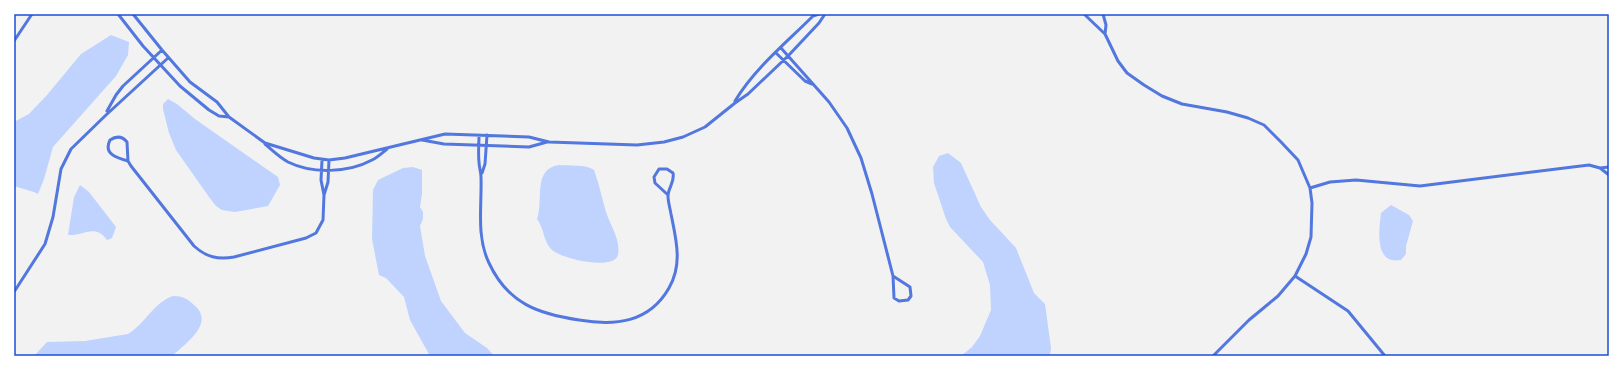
<svg xmlns="http://www.w3.org/2000/svg" width="1623" height="370" font-family="Rubik,sans-serif">
<rect width="100%" height="100%" fill="#f2f2f2"/>
<path fill="#bfd3fe" d="M 111,35 L 129,42 L 128,55 L 116,76 L 53,147 L 44,179 L 38,194 L 34,192 L 14,186 L 14,122 L 29,114 L 47,95 L 81,54 Z
M 168,99 L 177,104 L 195,119 L 278,177 L 280,185 L 268,206 L 235,212 L 222,210 L 216,206 L 209,197 L 176,150 L 169,133 L 163,109 L 163,104 Z
M 948,153 L 961,163 L 981,207 L 990,220 L 1016,248 L 1034,293 L 1045,304 L 1051,348 L 1050,356 L 961,356 L 972,347 L 980,336 L 991,310 L 990,285 L 983,262 L 950,227 L 946,219 L 934,183 L 933,167 L 939,156 Z
M 559,165 C 570,166 585,164 594,170 C 599,184 602,198 606,212 C 610,225 621,240 618,255 C 614,271 560,259 551,249 C 543,240 544,228 537,219 C 544,200 532,169 559,165 Z
M 413,167 L 422,170 L 422,194 L 420,207 L 423,212 L 423,219 L 420,226 L 425,256 L 441,301 L 465,333 L 487,348 L 494,356 L 430,356 L 410,320 L 404,297 L 386,278 L 379,275 L 372,239 L 373,190 L 378,180 L 403,168 Z
M 80,185 L 89,192 L 116,227 L 112,238 L 107,240 C 95,223 84,236 68,235 L 74,197 Z
M 1391,205 L 1409,215 L 1413,221 L 1406,246 L 1406,254 L 1401,260 C 1374,265 1379,230 1381,213 Z
M 173,296 C 183,296 188,299 195,306 C 215,323 185,344 172,356 L 34,356 L 47,342 L 85,341 L 128,334 C 145,324 154,302 173,296 Z"/>
<g fill="none" stroke-linecap="round" stroke-linejoin="round">
<path stroke="#5277de" stroke-width="3" d="M 118,14 L 143,46 L 180,86 L 209,110 L 219,116 L 229,117
M 133,14 L 162,50 L 190,82 L 217,102 L 229,117 L 265,143 L 314,158 L 329,160 L 345,158 L 445,134 L 529,137 L 549,142 L 637,145 L 664,142 L 683,137 L 705,127 L 735,103 L 748,94 L 788,56 L 819,23 L 825,14
M 1084,14 L 1105,34 L 1118,61 L 1127,73 L 1144,85 L 1162,96 L 1182,104 L 1227,112 L 1248,118 L 1264,125 L 1281,142 L 1298,160 L 1310,188 L 1312,203 L 1311,237 L 1306,254 L 1295,276 L 1278,296 L 1249,320 L 1213,356
M 1103,14 L 1106,25 L 1105,34
M 14,41 L 32,14
M 781,48 L 829,102 L 847,128 L 861,158 L 872,194 L 893,276 L 894,298 L 899,301 L 908,300 L 911,296 L 910,287 L 893,276
M 776,53 L 805,81 L 812,84
M 735,101 C 755,68 786,43 813,16 L 819,14
M 107,111 L 116,95 L 123,86 L 162,50
M 479,135 C 479,144 478,153 479,162 C 479,167 481,172 481,177 C 482,206 476,236 489,263 C 508,304 539,314 579,320 C 615,326 649,323 669,288 C 683,264 676,239 671,214 C 670,208 668,202 668,196 C 668,188 675,182 673,173 L 667,169 L 659,169 L 654,177 L 655,183 L 668,195
M 422,140 L 444,144 L 529,147 L 547,142
M 265,144 C 272,150 279,157 288,162 C 312,174 348,173 372,160 C 378,157 382,153 387,149
M 322,160 L 321,180 L 324,195
M 128,161 C 117,158 103,154 110,140 C 116,136 122,136 127,142 L 128,161 L 131,166 L 194,246 C 206,257 218,260 234,257 L 306,238 L 316,233 L 323,220 L 324,195 L 328,182 L 329,160
M 1600,168 L 1609,167
M 482,173 L 485,164 L 487,135
M 1310,188 L 1330,182 L 1356,180 L 1420,186 L 1589,165 L 1600,168 L 1609,175
M 1295,276 L 1348,311 L 1385,356
M 14,292 L 45,244 L 53,217 L 61,169 L 71,149 L 106,115 L 168,58"/>
</g>
<rect width="1623" height="370" fill="none" stroke="#ffffff" stroke-width="30"/>
<rect x="15" y="15" width="1593" height="340" fill="none" stroke="#1d4ed8" stroke-width="1.5"/>
</svg>
